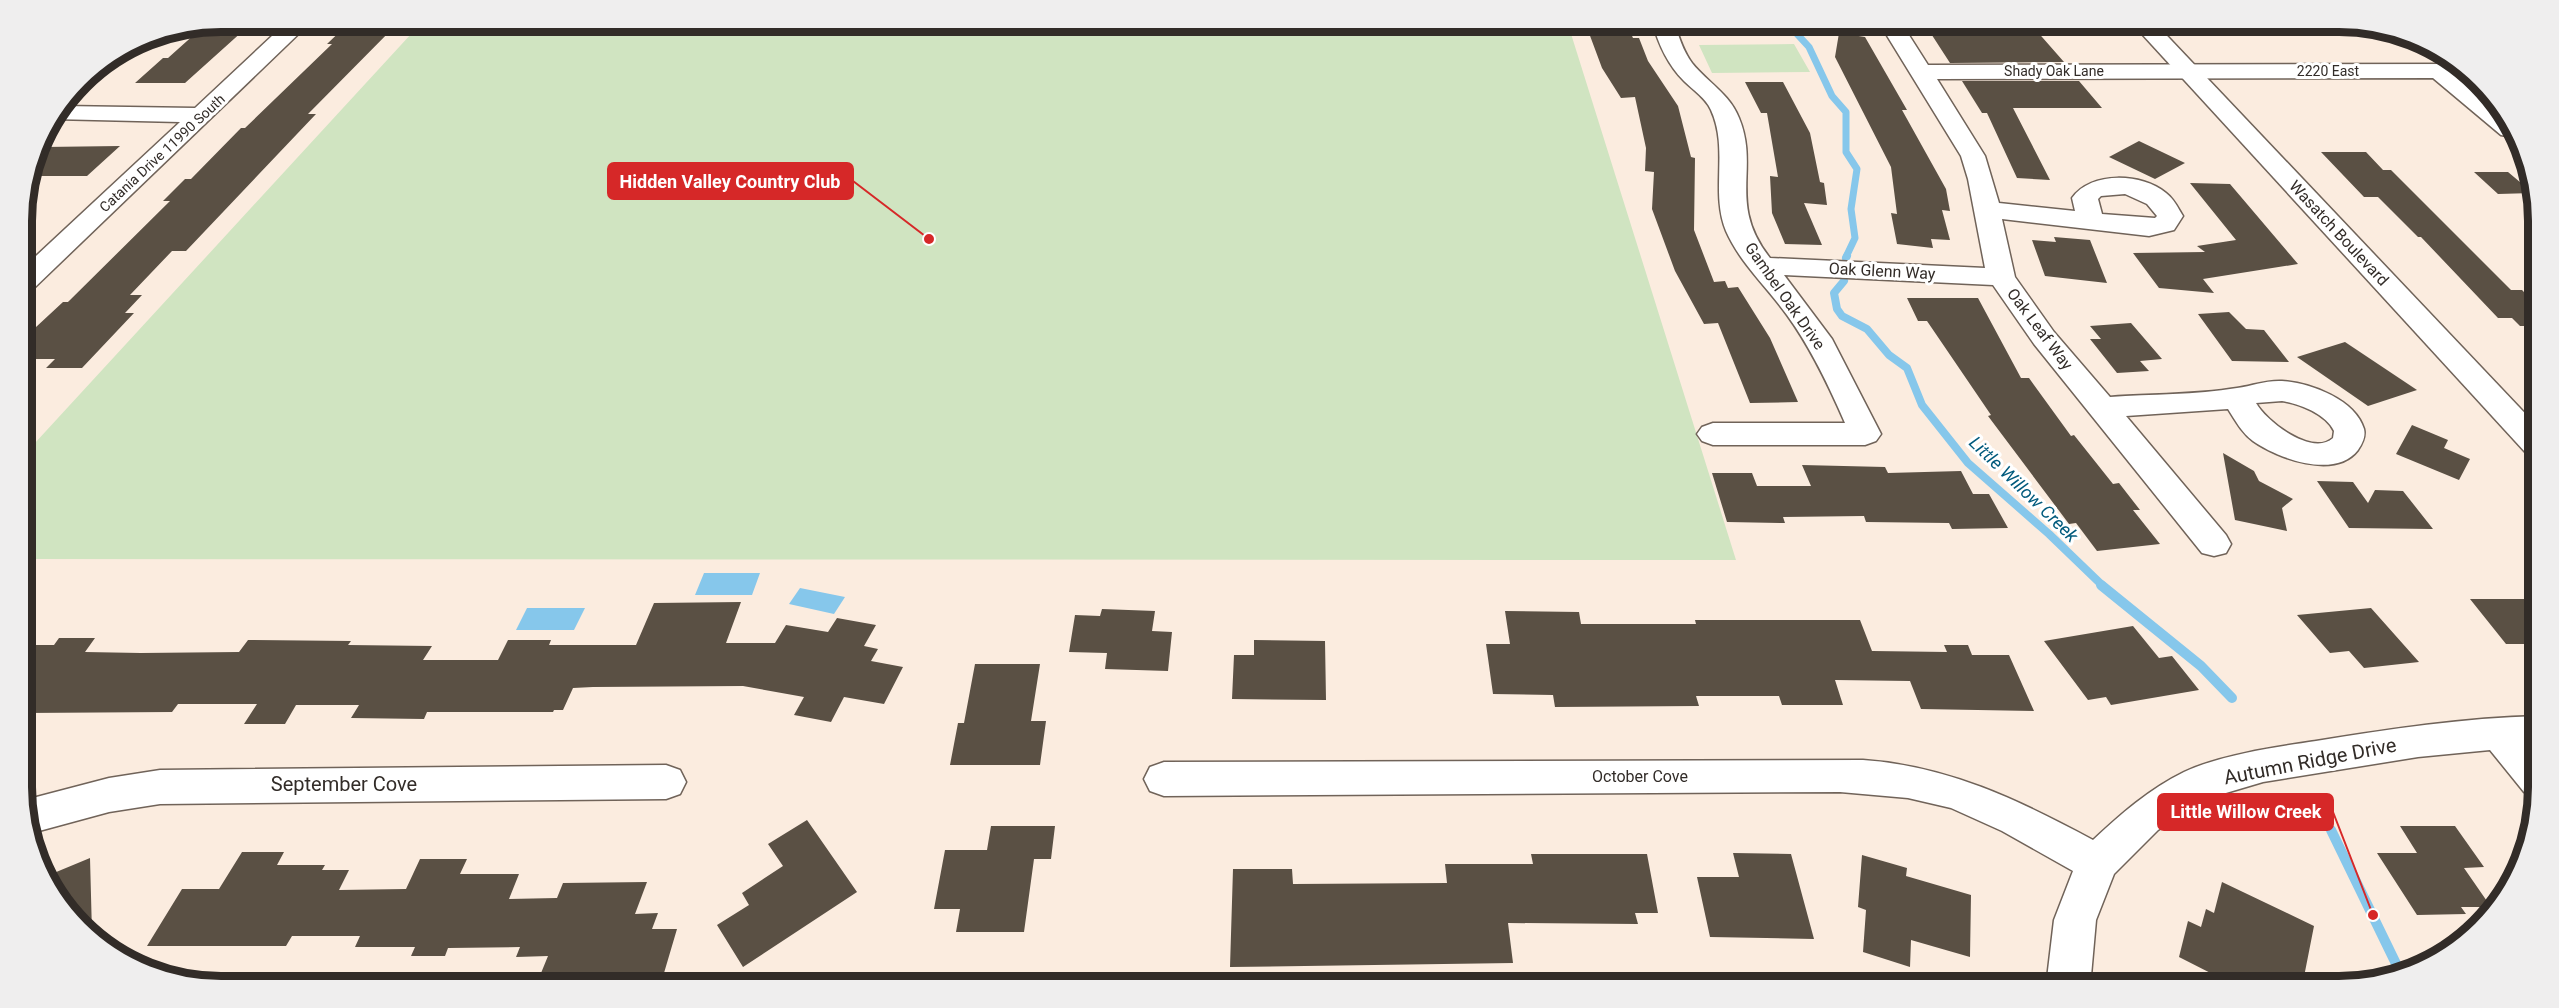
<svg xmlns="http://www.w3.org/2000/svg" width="2559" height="1008" font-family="Roboto,sans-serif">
<rect width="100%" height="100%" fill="#fbecdf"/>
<path fill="#d0e4c1" d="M 423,21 L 1567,21 L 1736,560 L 23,559 L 23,456 Z
M 1794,44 L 1810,72 L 1712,73 L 1699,45 Z"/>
<path fill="#86c7eb" d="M 704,573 L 760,573 L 752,595 L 695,595 Z
M 800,588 L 845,597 L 834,614 L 789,604 Z
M 527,608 L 585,608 L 574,630 L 516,630 Z"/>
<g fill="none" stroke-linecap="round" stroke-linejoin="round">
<path stroke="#86c7eb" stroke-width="7" d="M 1785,21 L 1809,47 L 1832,96 L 1846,112 L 1846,152 L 1857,169 L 1851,209 L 1855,238 L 1846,257"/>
<path stroke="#86c7eb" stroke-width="8" d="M 1846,258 L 1847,256
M 1844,281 L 1834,293 L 1837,309 L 1842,316 L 1867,329 L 1889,355 L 1907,368 L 1922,405 L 1968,463 L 2049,534 L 2103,586"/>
<path stroke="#86c7eb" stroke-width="10" d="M 2101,585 L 2201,666 L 2232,698
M 2331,830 L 2402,976"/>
</g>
<path fill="#5a5044" d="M 220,21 L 254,21 L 185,83 L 135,83 L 163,58 L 168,58 L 206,24 Z
M 351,21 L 400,21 L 308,114 L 316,114 L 186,251 L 172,251 L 130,295 L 142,295 L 125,313 L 134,313 L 82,368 L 46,368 L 55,359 L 22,359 L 22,340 L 63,302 L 68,302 L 170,201 L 163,201 L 185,179 L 191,179 L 241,128 L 245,128 L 332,44 L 327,44 Z
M 1586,25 L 1627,25 L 1633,38 L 1639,38 L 1648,61 L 1678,106 L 1691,157 L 1695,158 L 1694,230 L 1714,282 L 1725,281 L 1728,288 L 1738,287 L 1770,338 L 1798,402 L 1750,403 L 1718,323 L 1704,324 L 1675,271 L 1652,209 L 1654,172 L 1645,171 L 1646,148 L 1635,97 L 1621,98 L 1602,68 Z
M 1928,29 L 2035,29 L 2064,62 L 1950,63 Z
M 1839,33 L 1865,37 L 1907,110 L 1902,110 L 1946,189 L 1950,211 L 1942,210 L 1950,240 L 1931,239 L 1933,248 L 1897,244 L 1891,213 L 1897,214 L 1891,167 L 1835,57 Z
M 1962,81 L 2079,81 L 2102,108 L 2013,108 L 2050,180 L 2017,178 L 1987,113 L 1982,113 Z
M 1745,82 L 1783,82 L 1810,133 L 1820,182 L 1824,183 L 1827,205 L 1804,203 L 1822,245 L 1785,244 L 1772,213 L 1770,176 L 1778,177 L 1767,113 L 1761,113 Z
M 2139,141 L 2185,163 L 2155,179 L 2109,157 Z
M 120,146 L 87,176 L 30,176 L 36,153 L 44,147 Z
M 2321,152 L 2366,152 L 2383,170 L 2391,170 L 2511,290 L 2522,290 L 2537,305 L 2537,326 L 2520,326 L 2512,318 L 2498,318 L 2421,237 L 2418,237 L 2378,197 L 2364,197 Z
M 2474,172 L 2508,172 L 2533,193 L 2498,194 Z
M 2190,183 L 2230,184 L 2298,264 L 2203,279 L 2214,293 L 2159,288 L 2133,253 L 2205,252 L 2197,246 L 2236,240 Z
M 2054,237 L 2090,240 L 2107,283 L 2045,276 L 2032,240 L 2056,242 Z
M 1907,298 L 1978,298 L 2021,378 L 2029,378 L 2071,436 L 2074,435 L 2113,484 L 2119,483 L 2140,510 L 2133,510 L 2160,544 L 2097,551 L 2076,523 L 2069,524 L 1988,416 L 1991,415 L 1927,321 L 1918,321 Z
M 2229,312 L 2246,329 L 2264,330 L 2289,362 L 2232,361 L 2198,314 Z
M 2131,323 L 2162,359 L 2140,361 L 2149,371 L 2117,373 L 2090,339 L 2101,339 L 2090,326 Z
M 2345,342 L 2417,390 L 2368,406 L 2297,357 Z
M 2412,425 L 2448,440 L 2444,448 L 2470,459 L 2459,480 L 2396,454 Z
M 2223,453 L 2254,471 L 2259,481 L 2293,499 L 2282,508 L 2287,531 L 2235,520 Z
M 1802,465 L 1885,467 L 1888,473 L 1961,471 L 1973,494 L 1989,494 L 2008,528 L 1952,529 L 1949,523 L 1866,522 L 1864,516 L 1783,517 L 1785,523 L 1727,522 L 1712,473 L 1752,473 L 1757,486 L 1811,486 Z
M 2317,481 L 2353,482 L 2368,503 L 2375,490 L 2403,491 L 2433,529 L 2349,528 Z
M 2470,599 L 2537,599 L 2538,644 L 2506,644 Z
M 741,602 L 726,643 L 775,643 L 786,625 L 828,632 L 837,618 L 876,625 L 864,646 L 878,649 L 871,661 L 903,667 L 884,704 L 844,697 L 831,722 L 794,715 L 804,697 L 743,686 L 593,687 L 573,688 L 563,710 L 554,710 L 553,712 L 427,712 L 424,719 L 351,718 L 359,705 L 296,705 L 285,724 L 244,724 L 257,704 L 178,704 L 172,712 L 24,713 L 24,645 L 54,645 L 59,638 L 95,638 L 85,652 L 141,653 L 239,652 L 248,640 L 351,641 L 348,645 L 432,646 L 423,660 L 498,660 L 508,640 L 551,640 L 549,645 L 636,645 L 654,603 Z
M 2371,608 L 2419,662 L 2364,668 L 2349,651 L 2330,653 L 2297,615 Z
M 1102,609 L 1155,611 L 1152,631 L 1172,632 L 1168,671 L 1105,669 L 1107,653 L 1069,652 L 1075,615 L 1100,616 Z
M 1505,611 L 1579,612 L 1581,624 L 1696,624 L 1695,620 L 1860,620 L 1872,651 L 1947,652 L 1944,645 L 1968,645 L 1972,655 L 2009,655 L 2034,711 L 1921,709 L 1910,681 L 1835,680 L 1843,705 L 1782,705 L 1779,696 L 1696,696 L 1699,706 L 1555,707 L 1553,695 L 1493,694 L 1486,644 L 1510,644 Z
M 2133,626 L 2159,658 L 2172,656 L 2199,690 L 2111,705 L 2106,697 L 2088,700 L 2044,641 Z
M 1254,640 L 1325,641 L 1326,700 L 1232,699 L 1234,655 L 1254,655 Z
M 975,664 L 1040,664 L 1031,721 L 1046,721 L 1040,765 L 950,765 L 958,723 L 964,723 Z
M 807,820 L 857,892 L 743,967 L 717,925 L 749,905 L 742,893 L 783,866 L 768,844 Z
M 991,826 L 1055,826 L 1051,859 L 1034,859 L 1024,932 L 956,932 L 960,909 L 934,909 L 945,850 L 987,850 Z
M 2400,826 L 2455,826 L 2484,867 L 2464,868 L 2491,907 L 2461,907 L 2466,914 L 2417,915 L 2377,853 L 2417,853 Z
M 242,852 L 284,852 L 277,865 L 325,865 L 322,870 L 349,870 L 339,890 L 406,889 L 420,859 L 467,859 L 460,874 L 519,874 L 509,899 L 557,898 L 563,883 L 647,882 L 635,914 L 658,913 L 652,929 L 677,929 L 664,973 L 571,974 L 570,978 L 539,978 L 548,956 L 516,957 L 520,947 L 448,948 L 445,956 L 411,956 L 415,947 L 355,947 L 360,936 L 292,936 L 286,946 L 147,946 L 182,889 L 219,889 Z
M 1733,853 L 1791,854 L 1814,939 L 1710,937 L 1697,877 L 1739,877 Z
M 1531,854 L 1647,854 L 1658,913 L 1635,913 L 1638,924 L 1508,923 L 1513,963 L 1230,967 L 1233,869 L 1292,869 L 1293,884 L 1447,883 L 1445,864 L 1533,864 Z
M 1862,855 L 1907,868 L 1906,876 L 1971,895 L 1970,957 L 1911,940 L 1910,967 L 1863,952 L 1866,910 L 1858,907 Z
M 90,858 L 92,933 L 70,919 L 49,875 Z
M 2222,882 L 2314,926 L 2302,987 L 2267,987 L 2243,975 L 2238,987 L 2179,957 L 2188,921 L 2201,927 L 2206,909 L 2214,913 Z"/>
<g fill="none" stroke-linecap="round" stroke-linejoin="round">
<g stroke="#706359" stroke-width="3">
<path id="minor" d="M 288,21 L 312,21 L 32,290 L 22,292 L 22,269 L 180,122 L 52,119 L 62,106 L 195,108 Z
M 1652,21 L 1674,21 C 1678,35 1683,51 1692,63 C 1708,83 1729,93 1739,118 C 1760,169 1727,203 1770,258 L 1985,268 L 1968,179 L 1961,156 L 1878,21 L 1900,21 L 1928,65 L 2462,64 L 2474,76 L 2461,78 L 2502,111 L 2512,137 L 2501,135 L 2433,78 L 1937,79 L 1985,156 L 1999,203 L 2075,211 L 2072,198 C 2091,171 2142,173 2166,193 C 2174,199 2178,208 2183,216 L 2174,230 L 2149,236 L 2002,219 L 2015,277 L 2054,332 L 2110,397 C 2151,394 2195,395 2237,388 C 2252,386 2266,380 2282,381 C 2310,383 2355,399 2364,429 C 2366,437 2362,444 2358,450 C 2335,480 2277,458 2253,441 C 2242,433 2235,420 2228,409 L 2126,416 L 2226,535 L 2231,544 L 2226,553 L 2214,556 L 2202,553 L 2034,344 L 1993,285 L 1784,275 L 1832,339 L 1881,434 L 1876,441 L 1865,445 L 1713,445 L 1702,441 L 1697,434 L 1702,427 L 1713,423 L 1845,423 C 1829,386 1811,348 1787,315 C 1767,287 1740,263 1726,231 C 1710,192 1729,149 1711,110 C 1706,98 1693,90 1684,81 C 1667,64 1658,43 1652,21 ZM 2125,194 L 2147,204 L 2157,216 L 2155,218 L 2102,214 L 2098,199 L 2101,196 ZM 2282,401 C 2300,404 2326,414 2334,431 L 2333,438 C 2312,457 2266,421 2256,403 Z
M 2538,716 L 2538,748 L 2535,748 L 2538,752 L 2537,796 L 2524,792 L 2490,750 L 2418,757 L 2263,782 L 2209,798 L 2158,830 L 2114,874 L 2096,920 L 2090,987 L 2046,987 L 2054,920 L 2073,871 L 2002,831 L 1951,808 L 1908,798 L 1840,792 L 1164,796 L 1150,791 L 1144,779 L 1150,767 L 1164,762 L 1863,760 C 1948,766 2019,800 2093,840 C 2121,814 2149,789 2184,772 C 2220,755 2276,747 2316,741 C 2390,729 2463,718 2538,716 Z
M 666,765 L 680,770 L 686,782 L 680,794 L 666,799 L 160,804 L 109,812 L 28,834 L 25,826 L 25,800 L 109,778 L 160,770 Z"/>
</g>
<g stroke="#706359" stroke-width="3">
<path id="major" d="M 2130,21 L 2153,21 L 2537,426 L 2537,456 L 2526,453 Z"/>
</g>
<use href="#minor" fill="#fff" fill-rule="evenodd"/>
<use href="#major" fill="#fff" fill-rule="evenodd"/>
</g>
<g text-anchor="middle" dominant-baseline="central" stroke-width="6" stroke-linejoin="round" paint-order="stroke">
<g font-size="14" fill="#322c28" stroke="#fff">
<text x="2054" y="71">Shady Oak Lane</text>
<text x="2328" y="71">2220 East</text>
<text transform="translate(162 153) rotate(-43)">Catania Drive 11990 South</text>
</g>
<g font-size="16" fill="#322c28" stroke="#fff">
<text transform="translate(2339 233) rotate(47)">Wasatch Boulevard</text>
<text transform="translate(1882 271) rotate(3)">Oak Glenn Way</text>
<text transform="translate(1785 296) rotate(55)">Gambel Oak Drive</text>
<text transform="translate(2040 329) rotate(53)">Oak Leaf Way</text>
<text x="1640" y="776">October Cove</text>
</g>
<g font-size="18" font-style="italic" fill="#015a7c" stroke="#fff">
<text transform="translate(2024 489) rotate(44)">Little Willow Creek</text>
</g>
<g font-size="20" fill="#322c28" stroke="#fff">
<text transform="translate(2310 761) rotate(-11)">Autumn Ridge Drive</text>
<text x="344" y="784">September Cove</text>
</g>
</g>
<path d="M0 0H2559V1008H0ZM221 32H2339A189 189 0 0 1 2528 221V787A189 189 0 0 1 2339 976H221A189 189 0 0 1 32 787V221A189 189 0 0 1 221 32Z" fill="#efeeee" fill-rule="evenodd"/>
<path fill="none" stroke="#322c28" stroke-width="8" d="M221 32H2339A189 189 0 0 1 2528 221V787A189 189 0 0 1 2339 976H221A189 189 0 0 1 32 787V221A189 189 0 0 1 221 32Z"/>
<path fill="none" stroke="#d62828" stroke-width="2" d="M929 239L853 181M2373 915L2333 812"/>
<g fill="#d62828" stroke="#fff" stroke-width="2">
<circle cx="929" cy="239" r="6"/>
<circle cx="2373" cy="915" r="6"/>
</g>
<g fill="#d62828" stroke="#d62828" stroke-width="2">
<rect x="608" y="163" width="245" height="36" rx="6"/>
<rect x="2158" y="794" width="175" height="36" rx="6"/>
</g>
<g font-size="18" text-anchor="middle" font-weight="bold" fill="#fff">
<text x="730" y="188">Hidden Valley Country Club</text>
<text x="2246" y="818">Little Willow Creek</text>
</g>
</svg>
